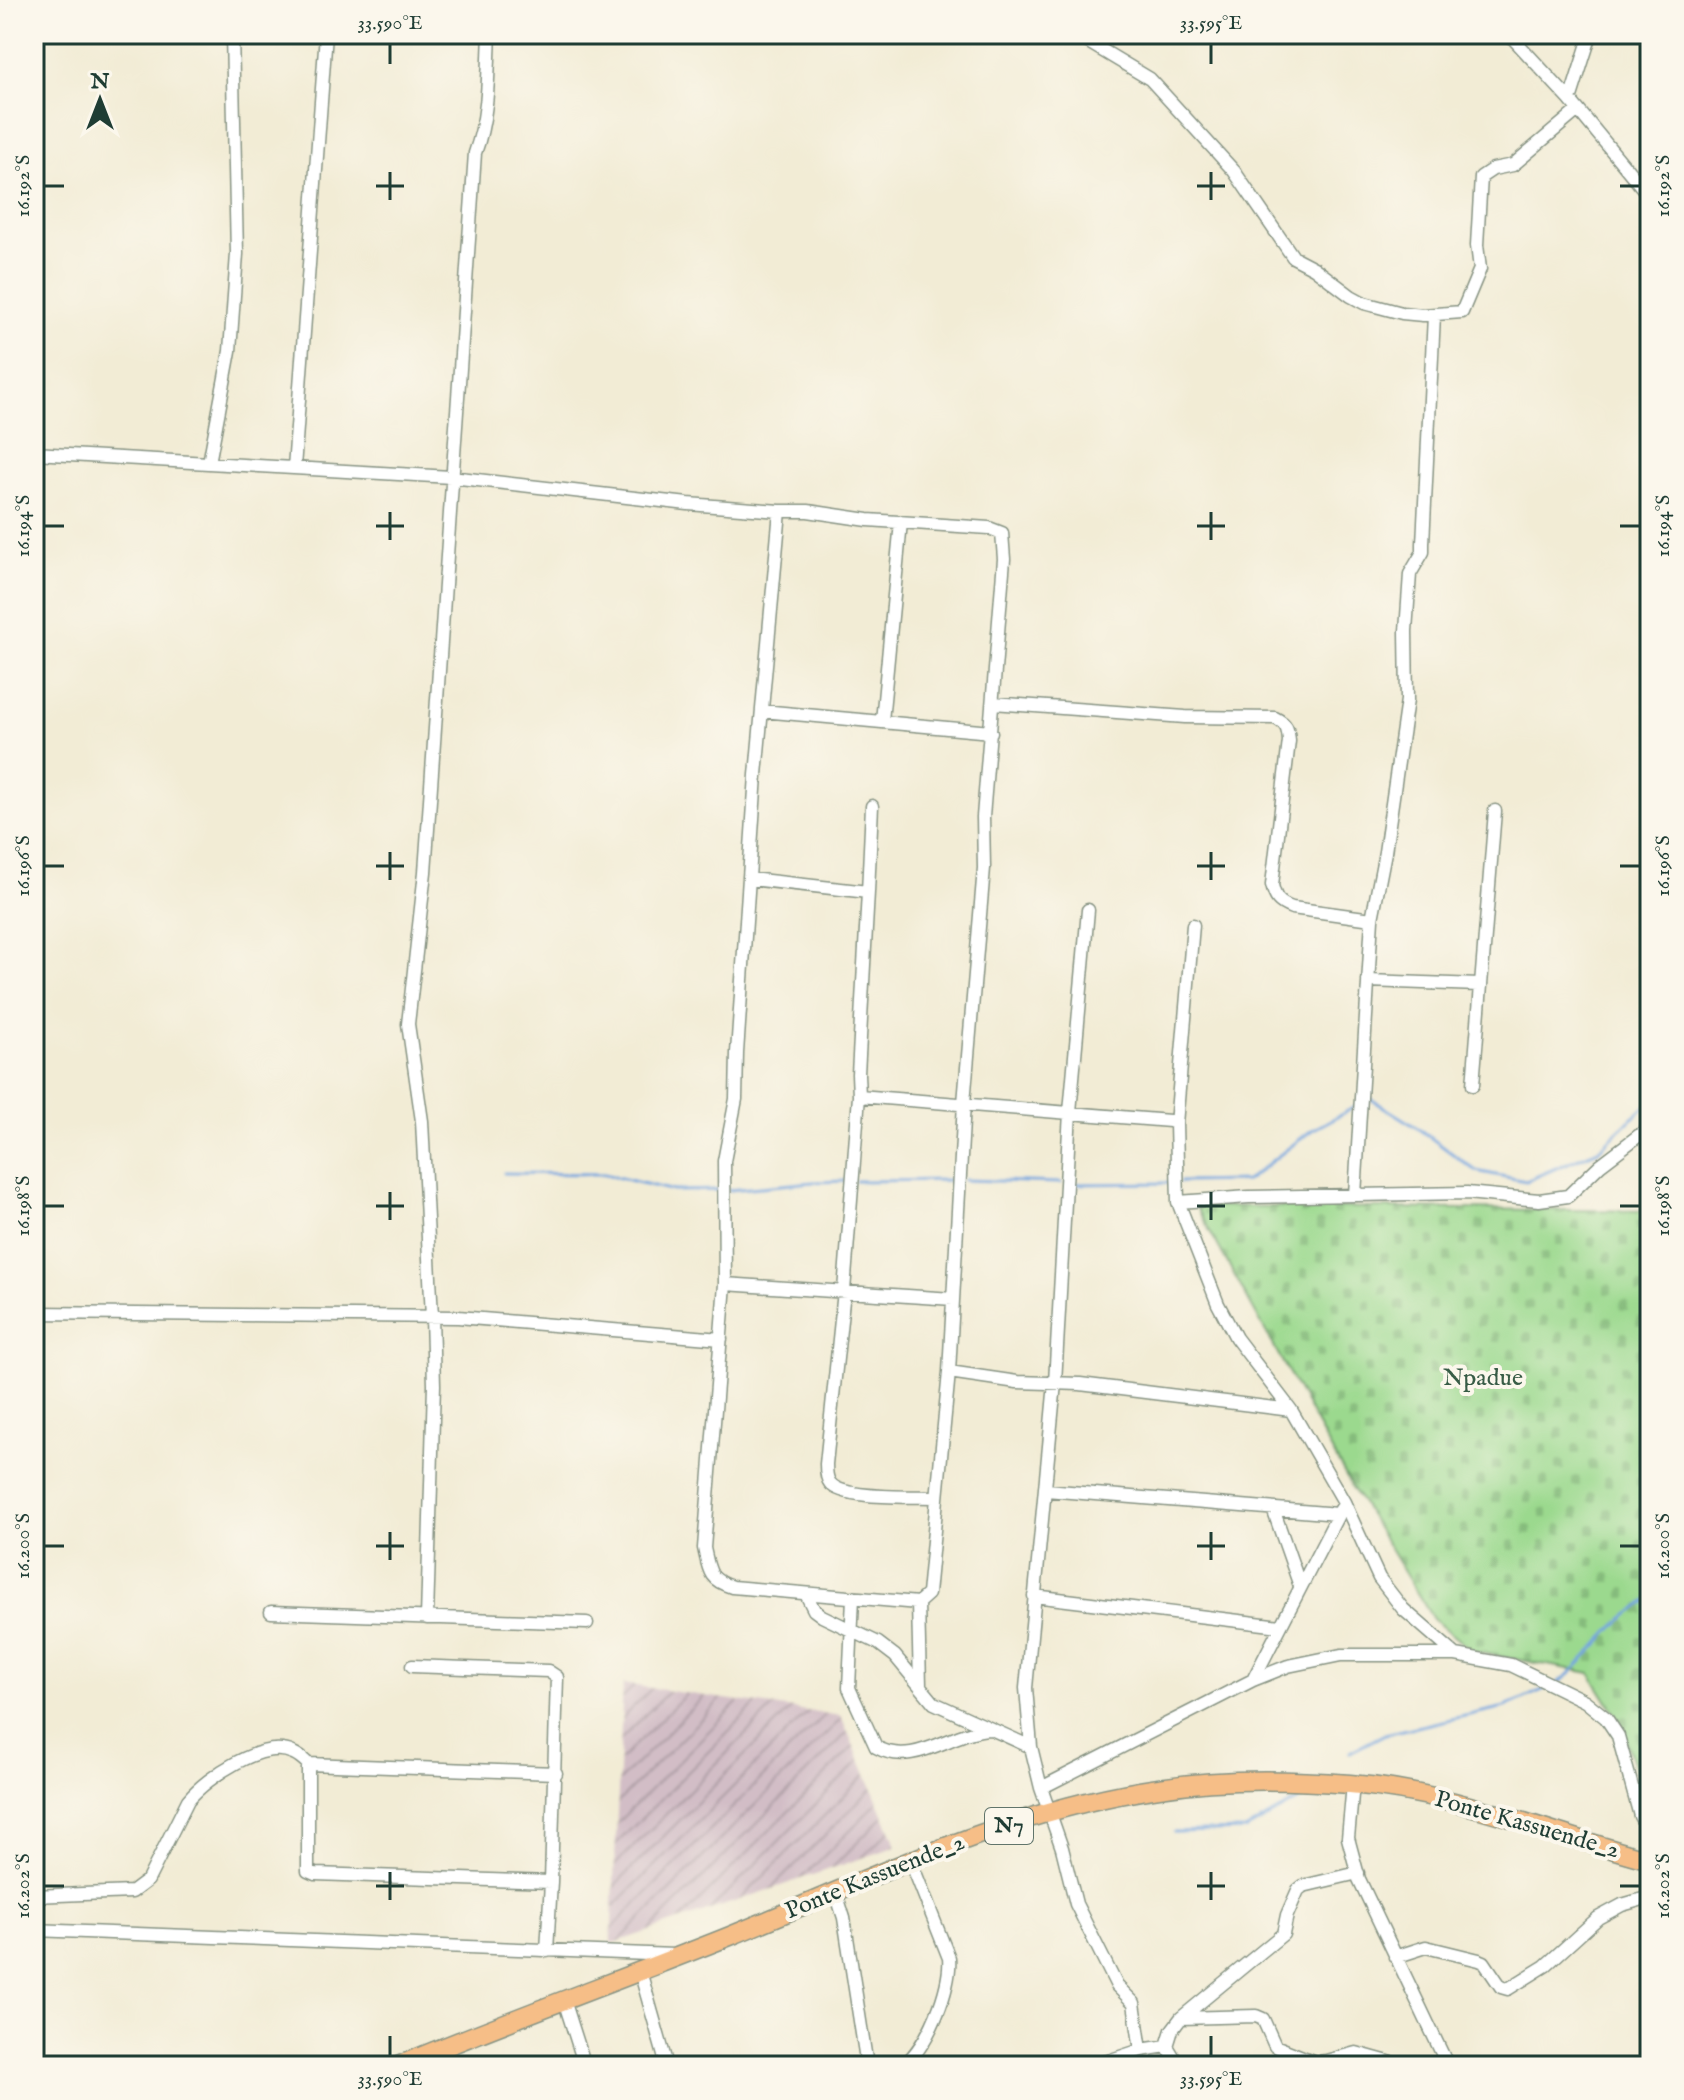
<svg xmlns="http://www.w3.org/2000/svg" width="1684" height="2100" font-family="'IM FELL English',serif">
<defs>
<pattern id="industrial-furrows" width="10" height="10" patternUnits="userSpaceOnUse" patternTransform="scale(2)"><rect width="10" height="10" fill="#d2bdc6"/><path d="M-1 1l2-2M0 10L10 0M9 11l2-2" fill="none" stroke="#aa9ba2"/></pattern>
<pattern id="cemetery-stones" width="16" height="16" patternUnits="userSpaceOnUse" patternTransform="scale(2)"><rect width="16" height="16" fill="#9bd98e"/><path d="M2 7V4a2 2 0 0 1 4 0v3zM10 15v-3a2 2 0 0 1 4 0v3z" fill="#85bb7b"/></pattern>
</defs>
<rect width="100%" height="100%" fill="#fbf7ec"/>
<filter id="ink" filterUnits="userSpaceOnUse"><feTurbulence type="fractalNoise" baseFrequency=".0125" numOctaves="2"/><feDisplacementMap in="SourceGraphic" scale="16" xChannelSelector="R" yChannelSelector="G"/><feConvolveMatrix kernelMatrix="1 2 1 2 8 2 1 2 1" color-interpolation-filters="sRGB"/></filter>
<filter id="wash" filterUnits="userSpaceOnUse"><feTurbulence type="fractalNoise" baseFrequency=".006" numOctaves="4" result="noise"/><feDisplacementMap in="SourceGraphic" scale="32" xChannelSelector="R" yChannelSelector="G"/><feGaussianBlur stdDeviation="1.8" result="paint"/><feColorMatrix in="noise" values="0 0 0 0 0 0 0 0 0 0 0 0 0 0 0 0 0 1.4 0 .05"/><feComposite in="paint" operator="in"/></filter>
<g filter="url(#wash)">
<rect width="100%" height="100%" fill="#f2ecd5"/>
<path fill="url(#industrial-furrows)" d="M 623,1684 L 841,1716 L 897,1846 L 611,1944 Z"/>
<path fill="url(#cemetery-stones)" stroke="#5d8b61" stroke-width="2" d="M 1196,1206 L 1650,1211 L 1650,1807 L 1646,1804 L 1620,1721 L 1590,1673 L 1472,1651 L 1433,1619 L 1352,1487 Z"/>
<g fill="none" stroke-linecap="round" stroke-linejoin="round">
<path stroke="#74a5de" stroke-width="3" d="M 1364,1102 L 1371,1099 L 1416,1127 L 1476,1171 L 1526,1181 L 1598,1150 L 1650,1102
M 504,1173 L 604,1174 L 674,1191 L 721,1190
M 964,1180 L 1061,1183
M 856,1181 L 957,1180
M 1180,1182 L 1246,1181 L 1312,1130 L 1357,1106
M 1068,1184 L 1173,1183
M 729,1190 L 813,1182 L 849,1181
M 1558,1683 L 1570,1674 L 1619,1622 L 1650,1599
M 1350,1752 L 1385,1734 L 1505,1707 L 1547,1688
M 1174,1832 L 1245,1830 L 1302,1798"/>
</g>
</g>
<g filter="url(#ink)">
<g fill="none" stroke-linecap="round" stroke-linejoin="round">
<g stroke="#889484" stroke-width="15">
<path id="minor" d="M 1075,34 L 1150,79 L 1234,171 L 1293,257 L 1314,268 L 1351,296 L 1364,303 L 1402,313 L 1423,315 L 1462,312 L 1480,269 L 1477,245 L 1481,177 L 1493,169 L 1513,165 L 1577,111
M 1509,34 L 1570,100 L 1650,197
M 1570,100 L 1591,34
M 34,453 L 451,477 L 688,504 L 780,511 L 808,511 L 868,520 L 989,528 L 1002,533 L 1004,559 L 983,817 L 984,868 L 964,1103 L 949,1372 L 928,1594 L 918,1603 L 732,1587 C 709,1580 709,1571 704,1548 L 725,1284 L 724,1161 L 736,1099 L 737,1053 L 756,775 L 780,511
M 209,463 L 230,351 L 237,254 L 232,34
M 294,468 L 326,34
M 993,703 L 1185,717 L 1275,718 C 1287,724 1288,729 1289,741 L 1272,885 C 1275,898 1278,903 1292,908 L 1372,919 L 1385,852 L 1407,700 L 1406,631 L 1410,574 L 1423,552 L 1423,544 L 1434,315
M 762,711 L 991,732
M 882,721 L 901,522
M 750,879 L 868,892 L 858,1074 L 859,1096 L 1170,1121 L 1176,1124
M 868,892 L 872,806
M 1193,925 L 1176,1124 L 1178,1202 L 1218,1304 L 1236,1338 L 1291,1410 L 1344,1502 L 1379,1578 L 1403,1609 L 1456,1655
M 1368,981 L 1479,985
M 1473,1085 L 1495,811
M 859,1096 L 844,1291 L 826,1464 C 826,1469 826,1478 830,1483 C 842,1500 916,1496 937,1497
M 1355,1195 L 1372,919
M 1178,1202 L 1249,1197 L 1467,1193 L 1539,1200 L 1568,1196 L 1600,1165 L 1650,1127
M 725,1284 L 953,1299
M 34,1313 L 458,1317 L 721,1339
M 949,1372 L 1017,1382 L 1080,1384 L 1291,1410
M 1046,1490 L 1338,1514
M 1273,1509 L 1300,1586
M 806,1594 L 814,1610 L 822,1616 L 878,1643 L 895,1656 L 934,1703 L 1031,1747
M 1034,1596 L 1280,1626
M 853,1597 L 849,1688 L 876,1747 C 915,1769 952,1730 991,1729
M 918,1603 L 920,1686
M 271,1612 L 587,1623
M 427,1618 L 434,1385 L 432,1317 L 422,1121 L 408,1024 L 425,872 L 475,153 C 489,115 488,74 490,34
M 1253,1680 L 1341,1509
M 308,1764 L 308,1871 L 315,1874 L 551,1882 L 557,1677 L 548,1671 L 412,1666
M 1353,1784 L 1348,1838 L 1359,1879 L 1448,2066
M 1041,1788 L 1031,1747 L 1026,1688 L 1055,1383 L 1070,1112 L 1088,910
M 836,1893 L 844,1918 L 867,2066
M 34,1896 L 132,1892 L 148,1880 L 188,1800 C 207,1777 263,1739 293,1753 C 298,1755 304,1760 308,1764 L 556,1773
M 34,1930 L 674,1955
M 547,1951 L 551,1882
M 1395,1957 L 1426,1947 L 1479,1960 L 1484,1962 L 1501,1987 L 1508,1989 L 1545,1966 L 1598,1918 L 1622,1905 L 1650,1897
M 640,1971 L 667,2066
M 564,2000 L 585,2066
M 1181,2018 L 1256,2016 L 1263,2019 L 1275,2046 L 1315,2062 L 1326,2061 L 1356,2053 L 1403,2066
M 1167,2046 L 1141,2050 L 1134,2003 L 1117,1986 L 1076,1904 L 1062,1848 L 1041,1788 L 1253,1680 L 1288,1666 L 1341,1655 L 1456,1655 L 1511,1665 L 1585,1701 L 1606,1718 L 1618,1736 L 1640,1816 L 1650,1834
M 902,2066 C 927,2049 952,1987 949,1958 L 911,1862
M 1093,2066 L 1141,2050
M 1179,2066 L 1167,2046 L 1172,2030 L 1181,2018 L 1283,1934 L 1287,1915 L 1298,1890 L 1303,1886 L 1358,1873"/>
</g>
<g stroke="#889484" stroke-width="21">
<path id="highway" d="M 398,2066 C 508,2020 620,1980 730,1936 C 868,1880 1010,1809 1159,1788 C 1222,1778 1287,1779 1350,1784 C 1454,1792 1551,1834 1650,1860"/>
</g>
<use href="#minor" stroke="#fff" stroke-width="12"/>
<use href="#highway" stroke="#f6be87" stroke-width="18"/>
</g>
</g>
<path fill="none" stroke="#1f3d34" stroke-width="3" d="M 390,44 L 390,64M 1211,44 L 1211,64M 390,172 L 390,200M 1211,172 L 1211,200M 44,186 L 64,186M 376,186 L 404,186M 1197,186 L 1225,186M 1620,186 L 1640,186M 390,512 L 390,540M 1211,512 L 1211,540M 44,526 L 64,526M 376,526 L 404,526M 1197,526 L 1225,526M 1620,526 L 1640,526M 390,852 L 390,880M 1211,852 L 1211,880M 44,866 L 64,866M 376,866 L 404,866M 1197,866 L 1225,866M 1620,866 L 1640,866M 390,1192 L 390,1220M 1211,1192 L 1211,1220M 44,1206 L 64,1206M 376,1206 L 404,1206M 1197,1206 L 1225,1206M 1620,1206 L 1640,1206M 390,1532 L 390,1560M 1211,1532 L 1211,1560M 44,1546 L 64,1546M 376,1546 L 404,1546M 1197,1546 L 1225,1546M 1620,1546 L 1640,1546M 390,1872 L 390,1900M 1211,1872 L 1211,1900M 44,1886 L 64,1886M 376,1886 L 404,1886M 1197,1886 L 1225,1886M 1620,1886 L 1640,1886M 390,2036 L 390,2056M 1211,2036 L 1211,2056"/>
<g text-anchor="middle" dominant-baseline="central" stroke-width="8" stroke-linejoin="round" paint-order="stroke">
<rect fill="#fbf7ec" stroke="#61756b" stroke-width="2" x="985" y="1808" width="48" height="36" rx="6"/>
<g font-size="22" font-weight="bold" fill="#1f3d34">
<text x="1009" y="1826">N7</text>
</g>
<g font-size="24" fill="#385c46" stroke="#fbf7ec">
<text x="1483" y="1378">Npadue</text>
</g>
<g font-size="24" fill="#1f3d34" stroke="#fbf7ec">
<text transform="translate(1527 1825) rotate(16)">Ponte Kassuende_2</text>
<text transform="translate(875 1877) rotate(-22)">Ponte Kassuende_2</text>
</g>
</g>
<rect width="1684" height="2100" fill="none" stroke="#fbf7ec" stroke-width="88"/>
<g transform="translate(100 100)" stroke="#fbf7ec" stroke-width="6" paint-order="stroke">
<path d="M0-6L14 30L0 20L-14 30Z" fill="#1f3d34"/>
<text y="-12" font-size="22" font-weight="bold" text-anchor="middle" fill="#1f3d34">N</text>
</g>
<rect x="44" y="44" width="1596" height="2012" fill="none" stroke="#1f3d34" stroke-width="3"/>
<g font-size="20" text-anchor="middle" fill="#1f3d34">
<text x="390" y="29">33.590°E</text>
<text x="1211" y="29">33.595°E</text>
<text transform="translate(22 186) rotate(-90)" y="7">16.192°S</text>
<text transform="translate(1662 186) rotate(-90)" y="7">16.192°S</text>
<text transform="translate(22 526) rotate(-90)" y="7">16.194°S</text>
<text transform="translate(1662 526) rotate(-90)" y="7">16.194°S</text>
<text transform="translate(22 866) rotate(-90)" y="7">16.196°S</text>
<text transform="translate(1662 866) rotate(-90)" y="7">16.196°S</text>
<text transform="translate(22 1206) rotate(-90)" y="7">16.198°S</text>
<text transform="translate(1662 1206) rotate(-90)" y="7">16.198°S</text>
<text transform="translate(22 1546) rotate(-90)" y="7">16.200°S</text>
<text transform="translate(1662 1546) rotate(-90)" y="7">16.200°S</text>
<text transform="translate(22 1886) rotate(-90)" y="7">16.202°S</text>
<text transform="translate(1662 1886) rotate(-90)" y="7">16.202°S</text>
<text x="390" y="2085">33.590°E</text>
<text x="1211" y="2085">33.595°E</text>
</g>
</svg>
